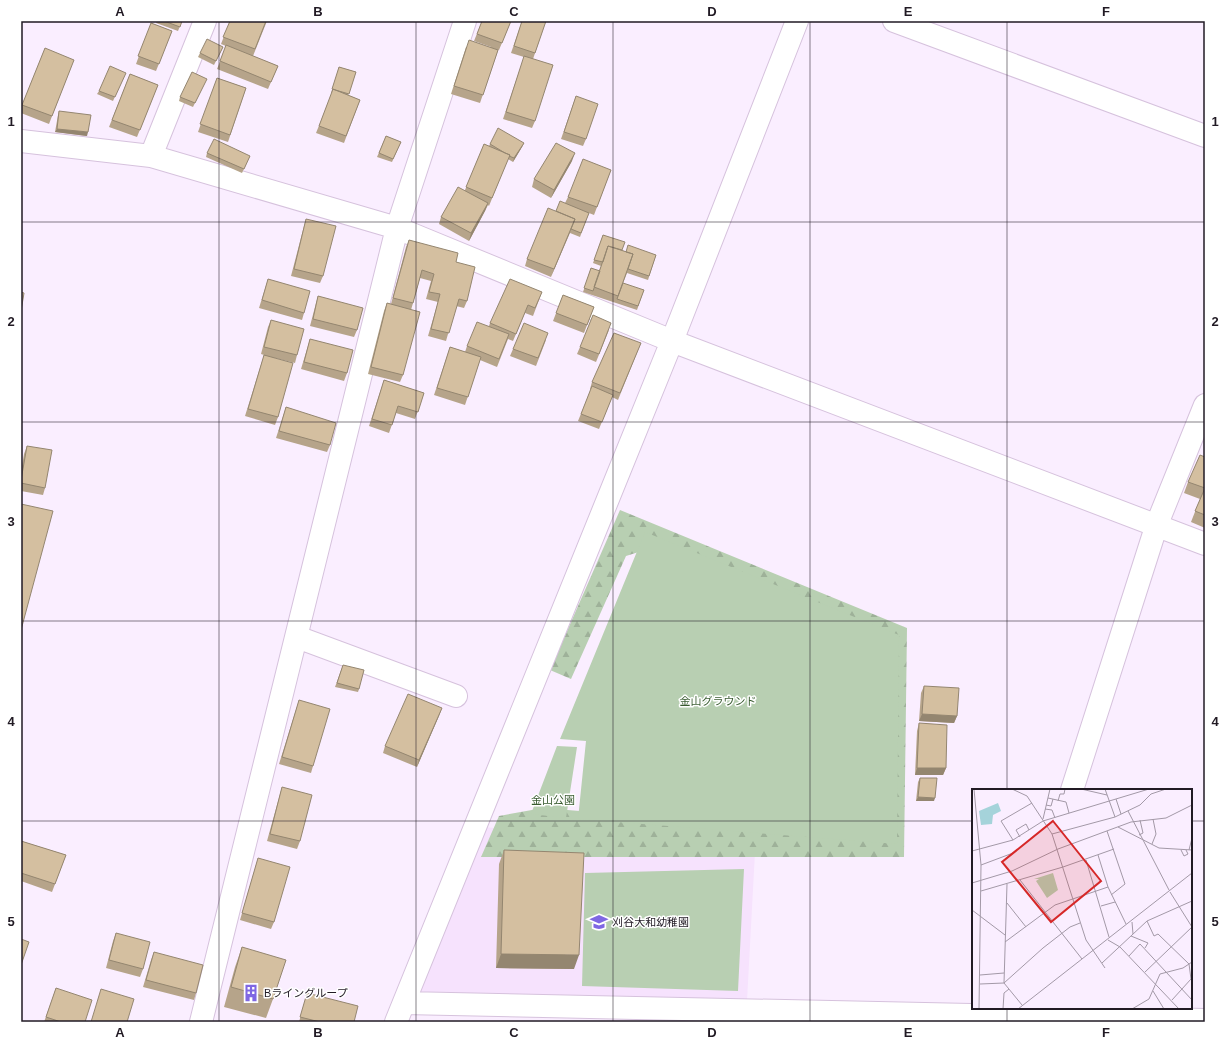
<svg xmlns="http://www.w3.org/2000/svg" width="1226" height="1043" font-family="Helvetica,'Noto Sans JP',sans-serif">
<defs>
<pattern id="forest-firs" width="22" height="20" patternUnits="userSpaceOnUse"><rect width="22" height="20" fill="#b8cfb2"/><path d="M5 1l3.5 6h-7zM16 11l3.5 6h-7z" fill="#9eb199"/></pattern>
</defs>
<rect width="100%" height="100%" fill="#faeeff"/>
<path fill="#f6e2fd" d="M 484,827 L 755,852 L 747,1001 L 418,992 Z"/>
<path fill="url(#forest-firs)" d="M 620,510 L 907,628 L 904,857 L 481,857 L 499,816 L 543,808 L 887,836 L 661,545 L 626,556 L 571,679 L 550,670 Z"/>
<path fill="#b8cfb2" d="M 645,532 L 899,635 L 897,844 L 578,819 L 586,741 L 560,739 Z
M 557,746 L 577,747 L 566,818 L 531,814 Z
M 744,869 L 738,991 L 582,986 L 585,873 Z"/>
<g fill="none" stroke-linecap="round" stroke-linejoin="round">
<g stroke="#d6c2dd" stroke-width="24">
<path id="minor" d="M 894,21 L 1205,136
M 21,141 L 151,156 L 397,228 L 672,341 L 1205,544
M 151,156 L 205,21
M 297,637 L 456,696
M 1072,790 L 1157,524 L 1205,405
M 404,1003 L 1205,1020
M 201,1022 L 397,228 L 465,21
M 396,1022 L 672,341 L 797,21"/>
</g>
<use href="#minor" stroke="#fff" stroke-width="22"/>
</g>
<path fill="#b6a48a" d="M 157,21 L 182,21 L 178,31 L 156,23 Z
M 230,21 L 267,21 L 253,56 L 278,66 L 268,89 L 217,69 L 226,46 L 221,44 Z
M 482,21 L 511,21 L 499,50 L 498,50 L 480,103 L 451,94 L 466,47 L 491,47 L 474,41 Z
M 522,21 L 546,21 L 533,59 L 535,121 L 532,128 L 503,119 L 524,57 L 511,53 Z
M 151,23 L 172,31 L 156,71 L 136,64 Z
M 223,47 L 214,65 L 198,57 L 200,53 Z
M 45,48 L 71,67 L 49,124 L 21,113 L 21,108 Z
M 339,67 L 356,72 L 348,95 L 360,100 L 344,143 L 316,133 L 332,93 L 331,93 Z
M 130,74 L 158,85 L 137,137 L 109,127 Z
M 124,76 L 113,101 L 97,94 L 99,91 Z
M 217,78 L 246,88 L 228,142 L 198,132 Z
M 205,82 L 193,107 L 179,101 L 180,97 Z
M 576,96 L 586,139 L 583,146 L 561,139 Z
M 59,111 L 87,136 L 55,132 L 58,115 Z
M 386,136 L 401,142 L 392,162 L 377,157 Z
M 524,143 L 522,147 L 513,162 L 508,159 L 489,206 L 488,205 L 485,211 L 469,241 L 439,224 L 441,217 L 465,190 L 484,144 L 489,146 L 490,144 Z
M 207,153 L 250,156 L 242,173 L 206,157 Z
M 572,161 L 551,198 L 532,187 L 534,179 Z
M 611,170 L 594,215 L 589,213 L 580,237 L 570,233 L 551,277 L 525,266 L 527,259 L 556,211 L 565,203 L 568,197 Z
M 306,219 L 323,276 L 320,283 L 291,276 L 304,226 Z
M 603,235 L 622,250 L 626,252 L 656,255 L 648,280 L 627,273 L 622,286 L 644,290 L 637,310 L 583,292 L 591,268 L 599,271 L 601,266 L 593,263 Z
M 409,240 L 456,262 L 467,301 L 464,308 L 456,306 L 446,341 L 428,336 L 438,302 L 426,299 L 431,281 L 420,278 L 413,303 L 411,310 L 403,375 L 400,382 L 368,374 L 384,311 L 387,303 L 391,304 L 406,247 Z
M 268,279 L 304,313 L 302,320 L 259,308 Z
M 542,292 L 533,316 L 525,313 L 513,341 L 508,339 L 497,367 L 480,360 L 465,405 L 434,395 L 450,347 L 465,352 L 467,346 L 489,326 L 490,323 Z
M 563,295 L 594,307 L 584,333 L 553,321 Z
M 318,296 L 357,330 L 354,337 L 310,326 L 316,303 Z
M 271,320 L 297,355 L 295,363 L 275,358 L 278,417 L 275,425 L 245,416 L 264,355 L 261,354 L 268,327 Z
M 609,330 L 596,362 L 577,354 L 580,347 Z
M 310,339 L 347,373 L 344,381 L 301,369 Z
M 546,340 L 536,366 L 510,356 L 513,349 Z
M 641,343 L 618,400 L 612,397 L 599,429 L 578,421 L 591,389 L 590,389 L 592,382 Z
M 384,380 L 424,393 L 415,419 L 396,413 L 389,433 L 369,426 Z
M 286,407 L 330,445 L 327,452 L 276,438 Z
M 27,446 L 45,488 L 43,495 L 21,491 L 21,472 L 24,454 Z
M 1205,457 L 1205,528 L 1191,522 L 1200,499 L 1184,493 L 1188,482 Z
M 343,665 L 359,689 L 358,692 L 335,687 Z
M 924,686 L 957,716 L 954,723 L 919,721 L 921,693 Z
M 299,700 L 313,766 L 311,773 L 279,764 Z
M 442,708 L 417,767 L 383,753 L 385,746 Z
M 919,723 L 946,768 L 943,775 L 915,775 L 917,731 Z
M 920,778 L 934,801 L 916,801 L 918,782 Z
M 282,787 L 300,841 L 297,849 L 267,841 L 280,794 Z
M 21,841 L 66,855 L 52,892 L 21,881 Z
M 504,850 L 574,969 L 496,968 L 499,864 Z
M 258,858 L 274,922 L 271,929 L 240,920 Z
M 116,933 L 143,969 L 140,977 L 106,968 L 113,941 Z
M 242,947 L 273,999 L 266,1018 L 224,1007 L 235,967 Z
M 154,952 L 196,993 L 194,1000 L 143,987 L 151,960 Z
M 56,988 L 85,1022 L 44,1022 Z
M 307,993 L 354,1022 L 299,1022 Z"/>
<path fill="#948670" d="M 57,129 L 88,132 L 87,136 L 55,132 Z
M 524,143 L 522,147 L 513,162 L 514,158 Z
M 575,153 L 572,161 L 551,198 L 554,190 Z
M 488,203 L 485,211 L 469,241 L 471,233 Z
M 575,219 L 571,229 L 551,277 L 554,269 Z
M 442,708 L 439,716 L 417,767 L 419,760 Z
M 922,714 L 957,716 L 954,723 L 919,721 Z
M 917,768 L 946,768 L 943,775 L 915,775 Z
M 918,797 L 935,798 L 934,801 L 916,801 Z
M 501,954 L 579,955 L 574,969 L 496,968 Z"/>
<path fill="#d4bfa0" stroke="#948670" d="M 164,21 L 182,21 L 180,27 Z
M 230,21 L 266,21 L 255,49 L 223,37 Z
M 482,21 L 511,21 L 502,43 L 477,34 Z
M 522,21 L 546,21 L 535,53 L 514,46 Z
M 151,23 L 172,31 L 159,64 L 138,56 Z
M 207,39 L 223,47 L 216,61 L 200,53 Z
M 469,40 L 498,50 L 483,95 L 454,86 Z
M 226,45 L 278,66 L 271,82 L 220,61 Z
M 45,48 L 74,60 L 52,116 L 22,105 Z
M 524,56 L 553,65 L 535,121 L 506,112 Z
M 110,66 L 126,73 L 115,97 L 99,91 Z
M 339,67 L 356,72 L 349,94 L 332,89 Z
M 192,72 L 207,79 L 195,103 L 180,97 Z
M 130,74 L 158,85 L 140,130 L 112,120 Z
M 217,78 L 246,88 L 230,135 L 200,124 Z
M 333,89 L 360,100 L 346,136 L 319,126 Z
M 576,96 L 598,104 L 586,139 L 564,132 Z
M 59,111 L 91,115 L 88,132 L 57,129 Z
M 498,128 L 524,143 L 514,158 L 509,156 L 510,155 L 505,153 L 490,144 Z
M 386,136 L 401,142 L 393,159 L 379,153 Z
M 214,139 L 250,156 L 244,169 L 207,153 Z
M 556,143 L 575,153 L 554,190 L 534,179 Z
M 484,144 L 510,155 L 492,198 L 466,187 Z
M 583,159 L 611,170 L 597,207 L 568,197 Z
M 458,187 L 488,203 L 471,233 L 441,217 Z
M 560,201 L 589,213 L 581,233 L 571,229 L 575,219 L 556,211 Z
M 548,208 L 575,219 L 554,269 L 527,259 Z
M 306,219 L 336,226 L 323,276 L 294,269 Z
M 603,235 L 625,242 L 622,250 L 608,246 L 603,262 L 594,260 Z
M 409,240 L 458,253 L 456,262 L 475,267 L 467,301 L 459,299 L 449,333 L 431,329 L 440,294 L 429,292 L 434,274 L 422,270 L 413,303 L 393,298 Z
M 628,245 L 656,255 L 649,276 L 628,269 L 633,254 L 626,252 Z
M 608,246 L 633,254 L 618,296 L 594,287 Z
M 591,268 L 600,271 L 593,291 L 584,288 Z
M 268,279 L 310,291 L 304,313 L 262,300 Z
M 510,279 L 542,292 L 535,308 L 528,305 L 516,334 L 490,323 Z
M 623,283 L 644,290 L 638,306 L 617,299 Z
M 21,292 L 24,293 L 21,311 Z
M 563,295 L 594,307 L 587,325 L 556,313 Z
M 318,296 L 363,308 L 357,330 L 313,319 Z
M 387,303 L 420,312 L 403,375 L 371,367 Z
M 593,315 L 611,323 L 599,354 L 580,347 Z
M 271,320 L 304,329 L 297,355 L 264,347 Z
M 477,322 L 509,334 L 499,359 L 467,346 Z
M 524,323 L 548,333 L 538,358 L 513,349 Z
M 614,333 L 641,343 L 620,393 L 592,382 Z
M 310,339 L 353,350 L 347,373 L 304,362 Z
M 450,347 L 481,357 L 468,397 L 437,388 Z
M 264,355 L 293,363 L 278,417 L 248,409 Z
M 384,380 L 424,393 L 418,412 L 398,406 L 392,425 L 372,419 Z
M 592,386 L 613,395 L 602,422 L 581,414 Z
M 286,407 L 336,423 L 330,445 L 279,431 Z
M 27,446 L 52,450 L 45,488 L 21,483 L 21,480 Z
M 1200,455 L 1205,457 L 1205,515 L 1195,511 L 1205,488 L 1188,482 Z
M 21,504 L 53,511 L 21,630 Z
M 343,665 L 364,670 L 359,689 L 337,683 Z
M 924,686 L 959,688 L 957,716 L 922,714 Z
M 408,694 L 442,708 L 419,760 L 385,746 Z
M 299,700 L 330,709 L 313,766 L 282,757 Z
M 919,723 L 947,725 L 946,768 L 917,768 Z
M 920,778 L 937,778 L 935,798 L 918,797 Z
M 282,787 L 312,795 L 300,841 L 270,834 Z
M 21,841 L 66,855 L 55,884 L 21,873 Z
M 504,850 L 584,853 L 579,955 L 501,954 Z
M 258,858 L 290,867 L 274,922 L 242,913 Z
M 116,933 L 150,942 L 143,969 L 109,960 Z
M 21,939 L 29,942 L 21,965 Z
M 242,947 L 286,960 L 273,999 L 231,987 Z
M 154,952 L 203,965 L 196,993 L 146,980 Z
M 56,988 L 92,1000 L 85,1022 L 61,1022 L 46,1017 Z
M 101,989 L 134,999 L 127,1022 L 91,1022 Z
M 307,993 L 358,1006 L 354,1022 L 320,1022 L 300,1017 Z"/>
<path fill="none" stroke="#211a24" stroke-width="1" stroke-opacity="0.55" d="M 219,21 L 219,1022M 416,21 L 416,1022M 613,21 L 613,1022M 810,21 L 810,1022M 1007,21 L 1007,790M 21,222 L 1205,222M 21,422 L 1205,422M 21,621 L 1205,621M 21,821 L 973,821M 1191,821 L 1205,821M 1007,1008 L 1007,1022"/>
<defs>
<g id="school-bare" transform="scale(1.38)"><path d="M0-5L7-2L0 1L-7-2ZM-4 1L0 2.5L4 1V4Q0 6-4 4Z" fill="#7f67e3" stroke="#fff" stroke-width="2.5" paint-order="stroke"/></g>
<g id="building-bare" transform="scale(1.38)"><path d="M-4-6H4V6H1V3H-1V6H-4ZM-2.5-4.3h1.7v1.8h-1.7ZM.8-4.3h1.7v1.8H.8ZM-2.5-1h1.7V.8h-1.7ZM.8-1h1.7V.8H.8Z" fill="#7f67e3" stroke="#fff" stroke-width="2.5" paint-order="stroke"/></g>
</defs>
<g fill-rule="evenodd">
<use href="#school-bare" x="599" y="922"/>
<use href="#building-bare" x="251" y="993"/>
</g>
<g text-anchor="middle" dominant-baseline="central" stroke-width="3" stroke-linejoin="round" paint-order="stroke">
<g font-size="11" fill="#395b30" stroke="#fff">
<text x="718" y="701">金山グラウンド</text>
<text x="553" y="800">金山公園</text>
</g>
<g font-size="11" fill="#211a24" stroke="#fff" text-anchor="start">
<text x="612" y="922">刈谷大和幼稚園</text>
<text x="264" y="993">Bライングループ</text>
</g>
</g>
<g transform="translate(972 789)">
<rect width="220" height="220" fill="#faeeff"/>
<path d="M 81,84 L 86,101 L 75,109 L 64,92 L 67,90 L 62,90 Z" fill="#b8cfb2"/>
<path d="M 26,14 L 29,22 L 21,26 L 20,35 L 9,36 L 7,22 Z" fill="#a5d3da"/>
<path fill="none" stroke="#a399a7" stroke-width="1" d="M 2,0 L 9,76 L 7,220M 40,0 L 55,7 L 80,45 L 114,151 L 133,179M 109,0 L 135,6M 133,0 L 143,28M 76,9 L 94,13 L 97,24M 144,10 L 149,25M 86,12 L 88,5 L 92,5 L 93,0M 74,16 L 79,17 L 81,10M 73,20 L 80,21 L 83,29M 156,22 L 197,101M 71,30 L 78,0M 146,38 L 187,59 L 220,61M 135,42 L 153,95 L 139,106M 80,45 L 143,28 L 168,16 L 179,5 L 194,0M 167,46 L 171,44 L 168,31M 48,48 L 44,41 L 54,35 L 57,41M 41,51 L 29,32 L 60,14M 180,55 L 184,45 L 181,30M 209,61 L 212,67 L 216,65 L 214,61M 217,61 L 220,49M 0,62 L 41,51 L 71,32 L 177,0M 126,66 L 136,98 L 154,135M 114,71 L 137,148M 9,76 L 41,64M 48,91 L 110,170M 0,94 L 40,82 L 86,60 L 159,33 L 194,29 L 220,16M 35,95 L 32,194 L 71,159 L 98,138 L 108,134M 9,102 L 91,78 L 142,60M 198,103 L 220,138M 35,114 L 54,138M 129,117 L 143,113M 0,121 L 33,146M 175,132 L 182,147 L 186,145 L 217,175 L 219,190 L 200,211M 160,133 L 161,145M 159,147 L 176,154 L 173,159M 136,151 L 148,158 L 207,220M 33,153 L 83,116 L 136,98M 157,167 L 168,155 L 220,211M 130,174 L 175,132 L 220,112M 173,183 L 220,138M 8,186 L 32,184M 8,195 L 32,194 L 50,216M 181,202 L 192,220M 31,220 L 32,204 L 37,200M 46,220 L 220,84M 160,220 L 177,210 L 188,185 L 211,179 L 220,173"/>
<path fill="#d62828" fill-opacity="0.15" stroke="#d62828" stroke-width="2" d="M 81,32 L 129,92 L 79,133 L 30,73 Z"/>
<rect width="220" height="220" fill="none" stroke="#211a24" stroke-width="2"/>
</g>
<rect width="1226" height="1043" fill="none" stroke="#ffffff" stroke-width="44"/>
<rect x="22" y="22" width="1182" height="999" fill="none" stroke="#211a24" stroke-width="1.5"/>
<g font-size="13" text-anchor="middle" font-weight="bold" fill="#211a24">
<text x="120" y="16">A</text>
<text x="318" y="16">B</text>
<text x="514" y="16">C</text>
<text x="712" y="16">D</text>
<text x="908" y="16">E</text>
<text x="1106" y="16">F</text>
<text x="11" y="126">1</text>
<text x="1215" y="126">1</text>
<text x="11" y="326">2</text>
<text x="1215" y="326">2</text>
<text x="11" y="526">3</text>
<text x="1215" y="526">3</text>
<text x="11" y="726">4</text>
<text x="1215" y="726">4</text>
<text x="11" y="926">5</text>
<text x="1215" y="926">5</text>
<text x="120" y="1037">A</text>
<text x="318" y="1037">B</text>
<text x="514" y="1037">C</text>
<text x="712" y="1037">D</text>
<text x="908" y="1037">E</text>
<text x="1106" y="1037">F</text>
</g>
</svg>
